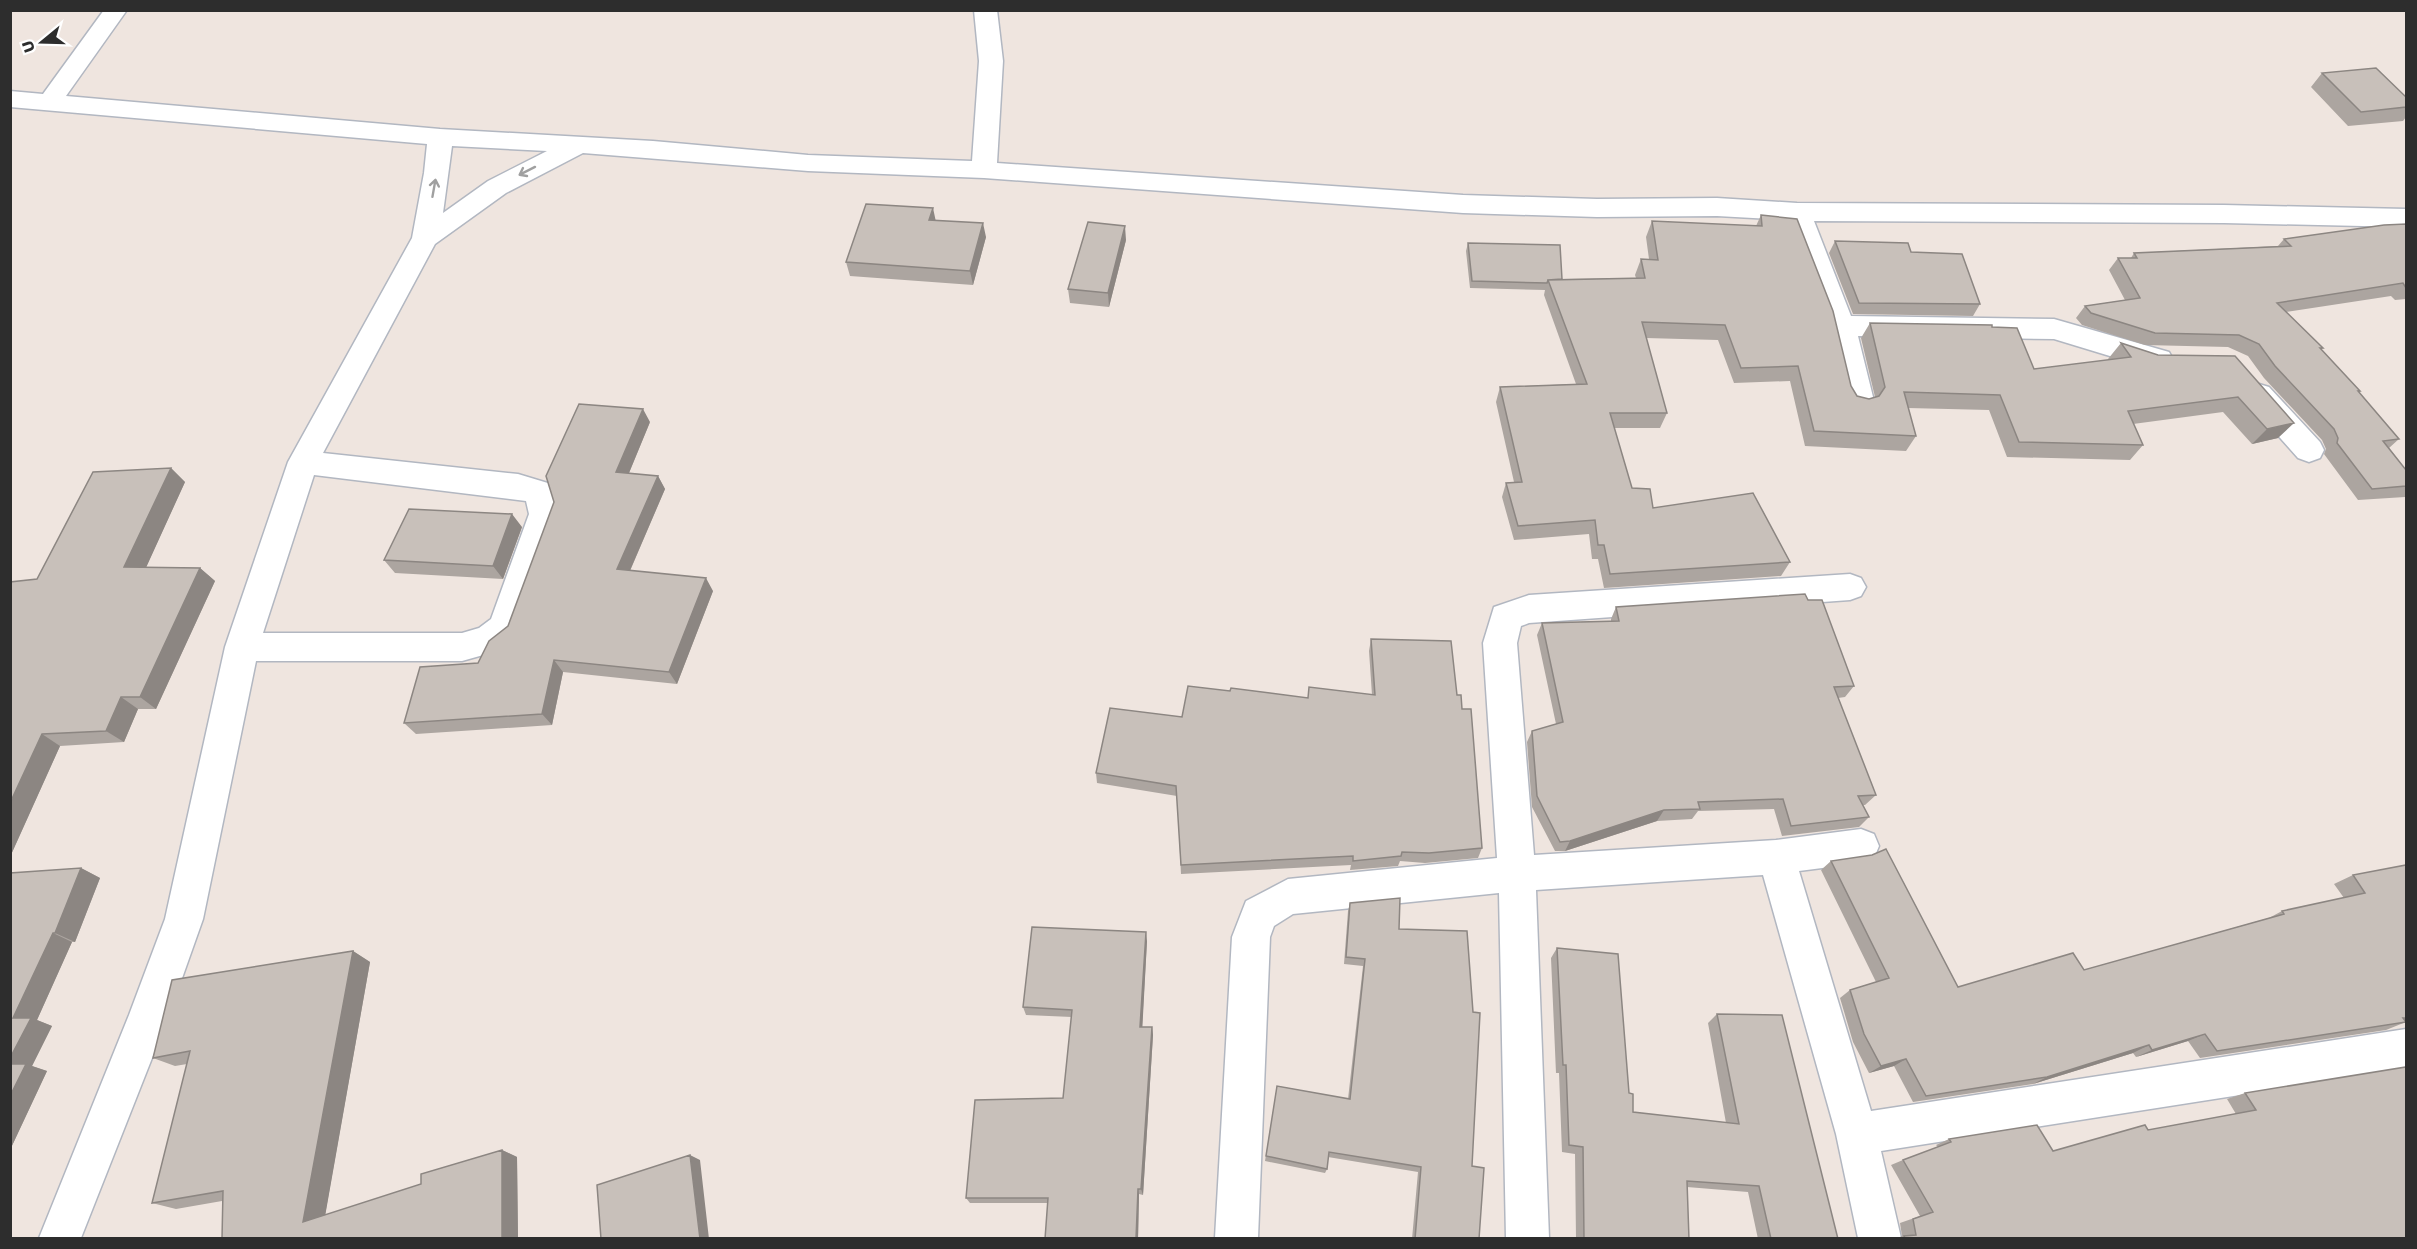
<svg xmlns="http://www.w3.org/2000/svg" width="2417" height="1249" font-family="'Work Sans',sans-serif">
<rect width="100%" height="100%" fill="#efe5df"/>
<g fill="none" stroke-linecap="round" stroke-linejoin="round">
<g stroke="#b2b7c1" stroke-width="3">
<path id="minor" d="M 104,10 L 127,10 L 66,96 L 440,129 L 653,141 L 808,155 L 972,161 L 979,61 L 974,10 L 997,10 L 1003,61 L 997,163 L 1463,195 L 1597,199 L 1717,198 L 1797,203 L 2224,205 L 2406,209 L 2406,227 L 2224,223 L 1814,221 L 1851,316 L 2054,319 L 2169,352 L 2173,359 L 2169,366 L 2159,369 L 2146,367 L 2054,339 L 1858,336 L 1874,401 L 1869,409 L 1859,412 L 1849,409 L 1844,401 L 1827,326 L 1787,220 L 1717,216 L 1597,217 L 1463,213 L 984,178 L 808,171 L 583,153 L 506,193 L 435,244 L 323,453 L 518,474 L 551,484 L 561,514 L 516,637 L 501,650 L 462,661 L 256,661 L 203,919 L 169,1015 L 81,1238 L 39,1238 L 129,1015 L 165,919 L 225,647 L 288,462 L 412,238 L 424,173 L 427,144 L 10,107 L 10,91 L 43,94 ZM 452,146 L 547,151 L 488,181 L 443,213 ZM 314,475 L 526,501 L 529,514 L 491,619 L 479,628 L 462,633 L 263,633 Z
M 2259,384 L 2269,387 L 2320,442 L 2324,450 L 2320,458 L 2309,462 L 2298,458 L 2249,403 L 2244,395 L 2249,387 Z
M 1850,574 L 1861,578 L 1866,587 L 1861,596 L 1850,600 L 1529,623 L 1521,626 L 1517,643 L 1534,855 L 1776,840 L 1861,829 L 1874,834 L 1879,846 L 1874,858 L 1861,863 L 1799,871 L 1871,1111 L 2406,1029 L 2406,1069 L 1881,1151 L 1901,1238 L 1858,1238 L 1836,1134 L 1763,875 L 1536,890 L 1549,1238 L 1506,1238 L 1499,893 L 1293,914 L 1274,926 L 1270,937 L 1258,1238 L 1215,1238 L 1232,937 L 1246,901 L 1288,879 L 1497,858 L 1483,643 L 1494,607 L 1529,595 Z"/>
</g>
<use href="#minor" fill="#fff" fill-rule="evenodd"/>
</g>
<path fill="#aca5a0" d="M 2322,73 L 2406,97 L 2406,117 L 2403,121 L 2348,126 L 2311,87 Z
M 1761,215 L 1851,386 L 1857,396 L 1869,399 L 1875,397 L 1861,338 L 1870,323 L 1992,327 L 2034,369 L 2109,360 L 2108,359 L 2121,343 L 2158,355 L 2235,356 L 2278,438 L 2252,444 L 2223,412 L 2133,424 L 2143,445 L 2130,460 L 2007,457 L 1989,410 L 1908,408 L 1916,436 L 1906,451 L 1805,446 L 1790,381 L 1734,383 L 1718,340 L 1646,338 L 1667,413 L 1660,428 L 1614,428 L 1632,488 L 1653,508 L 1790,562 L 1781,576 L 1604,588 L 1598,559 L 1592,559 L 1589,534 L 1514,540 L 1502,497 L 1506,483 L 1514,482 L 1496,402 L 1500,387 L 1576,384 L 1544,295 L 1545,290 L 1470,288 L 1466,251 L 1468,243 L 1562,279 L 1636,278 L 1635,275 L 1641,259 L 1649,259 L 1646,237 L 1652,221 L 1756,226 Z
M 936,220 L 986,237 L 973,285 L 850,276 L 846,262 Z
M 2406,224 L 2406,299 L 2395,300 L 2391,296 L 2286,312 L 2323,348 L 2321,350 L 2360,391 L 2359,392 L 2399,439 L 2389,448 L 2406,470 L 2406,495 L 2405,497 L 2358,500 L 2324,454 L 2326,449 L 2322,440 L 2264,378 L 2248,356 L 2228,347 L 2145,345 L 2082,325 L 2076,318 L 2085,306 L 2125,300 L 2109,270 L 2118,258 L 2131,258 L 2134,253 L 2278,246 L 2284,239 Z
M 1126,240 L 1109,307 L 1070,303 L 1068,289 Z
M 1835,241 L 1911,252 L 1980,304 L 1973,316 L 1853,314 L 1829,253 Z
M 650,422 L 629,473 L 658,476 L 665,489 L 630,571 L 713,591 L 677,684 L 563,672 L 552,725 L 416,734 L 404,723 L 478,663 L 508,626 Z
M 171,468 L 185,482 L 146,567 L 200,568 L 215,581 L 156,709 L 138,709 L 124,742 L 60,746 L 10,857 L 37,579 Z
M 522,527 L 503,579 L 395,573 L 384,560 Z
M 1616,607 L 1854,686 L 1845,697 L 1838,698 L 1876,795 L 1865,805 L 1863,805 L 1869,817 L 1859,827 L 1782,836 L 1774,809 L 1698,811 L 1692,819 L 1657,821 L 1565,851 L 1555,851 L 1532,807 L 1527,742 L 1532,731 L 1556,724 L 1537,635 L 1542,623 L 1611,621 L 1611,619 Z
M 1371,639 L 1457,695 L 1462,709 L 1482,848 L 1478,858 L 1425,863 L 1400,861 L 1398,866 L 1350,870 L 1351,865 L 1181,874 L 1177,796 L 1097,783 L 1096,773 L 1182,717 L 1308,698 L 1372,695 L 1369,651 Z
M 1831,861 L 1958,987 L 2084,970 L 2269,918 L 2282,911 L 2344,898 L 2334,884 L 2353,875 L 2406,865 L 2406,1020 L 2405,1021 L 2406,1022 L 2386,1030 L 2200,1058 L 2188,1041 L 2136,1057 L 2133,1053 L 2033,1084 L 1913,1102 L 1894,1066 L 1869,1073 L 1853,1042 L 1840,998 L 1850,990 L 1876,982 L 1821,870 Z
M 81,868 L 100,878 L 75,942 L 72,942 L 37,1020 L 52,1026 L 32,1066 L 47,1071 L 10,1150 L 10,873 Z
M 1350,903 L 1399,929 L 1472,1166 L 1479,1239 L 1412,1239 L 1418,1172 L 1328,1157 L 1327,1169 L 1325,1173 L 1265,1161 L 1277,1086 L 1348,1099 L 1363,966 L 1344,964 L 1348,911 Z
M 1147,941 L 1142,1027 L 1152,1027 L 1153,1035 L 1143,1195 L 1139,1194 L 1138,1239 L 1045,1239 L 1048,1203 L 970,1203 L 966,1198 L 1063,1098 L 1072,1017 L 1026,1015 L 1023,1007 Z
M 1557,948 L 1629,1093 L 1633,1112 L 1726,1123 L 1708,1023 L 1717,1014 L 1838,1239 L 1758,1239 L 1748,1192 L 1687,1187 L 1689,1239 L 1576,1239 L 1575,1154 L 1562,1152 L 1559,1073 L 1556,1073 L 1551,958 Z
M 353,951 L 370,962 L 325,1215 L 421,1184 L 421,1174 L 502,1150 L 517,1157 L 518,1239 L 222,1239 L 222,1201 L 176,1209 L 152,1203 L 187,1064 L 175,1066 L 153,1058 L 172,980 Z
M 2245,1093 L 2406,1239 L 1896,1239 L 1902,1236 L 1900,1223 L 1920,1216 L 1891,1165 L 1903,1160 L 1938,1147 L 1936,1145 L 1949,1139 L 2053,1151 L 2148,1130 L 2236,1114 L 2227,1099 Z"/>
<path fill="#8c8682" d="M 933,208 L 936,222 L 929,220 Z
M 983,223 L 986,237 L 973,285 L 970,271 Z
M 1125,226 L 1126,240 L 1109,307 L 1108,293 Z
M 643,409 L 650,422 L 624,485 L 616,472 Z
M 2294,423 L 2278,438 L 2252,444 L 2267,429 Z
M 171,468 L 185,482 L 140,581 L 124,567 Z
M 658,476 L 665,489 L 625,582 L 617,569 Z
M 512,514 L 522,527 L 503,579 L 493,566 Z
M 200,568 L 215,581 L 156,709 L 140,697 Z
M 706,578 L 713,591 L 677,684 L 669,672 Z
M 554,660 L 563,672 L 552,725 L 542,714 Z
M 121,697 L 138,709 L 124,742 L 106,731 Z
M 42,734 L 60,746 L 10,857 L 10,803 Z
M 1664,810 L 1657,821 L 1565,851 L 1570,841 Z
M 81,868 L 100,878 L 75,942 L 55,933 Z
M 1146,932 L 1147,941 L 1142,1034 L 1140,1027 Z
M 53,933 L 72,942 L 37,1020 L 52,1026 L 32,1066 L 47,1071 L 10,1150 L 10,1058 L 13,1018 Z
M 353,951 L 370,962 L 323,1228 L 303,1222 Z
M 1152,1027 L 1153,1035 L 1143,1195 L 1141,1189 Z
M 2205,1034 L 2188,1041 L 2136,1057 L 2152,1050 Z
M 2149,1045 L 2133,1053 L 2033,1084 L 2047,1077 Z
M 1906,1059 L 1894,1066 L 1869,1073 L 1881,1066 Z
M 502,1150 L 517,1157 L 518,1239 L 502,1239 Z
M 690,1155 L 700,1160 L 709,1239 L 700,1239 Z
M 1138,1189 L 1139,1194 L 1138,1239 L 1136,1239 Z"/>
<path fill="#c8c0ba" stroke="#8c8682" stroke-width="1.5" d="M 2376,68 L 2406,97 L 2406,107 L 2361,112 L 2322,73 Z
M 866,204 L 933,208 L 929,220 L 983,223 L 970,271 L 846,262 Z
M 1761,215 L 1797,219 L 1833,311 L 1851,386 L 1857,396 L 1869,399 L 1879,396 L 1885,387 L 1870,323 L 1992,325 L 1992,327 L 2017,328 L 2034,369 L 2131,357 L 2121,343 L 2158,355 L 2235,356 L 2294,423 L 2267,429 L 2238,397 L 2128,411 L 2143,445 L 2019,442 L 2000,395 L 1904,392 L 1916,436 L 1814,431 L 1798,366 L 1741,368 L 1725,325 L 1642,322 L 1667,413 L 1610,413 L 1632,488 L 1650,489 L 1653,508 L 1753,493 L 1790,562 L 1610,574 L 1604,545 L 1598,545 L 1595,520 L 1518,526 L 1506,483 L 1522,482 L 1500,387 L 1587,384 L 1548,280 L 1645,278 L 1641,259 L 1658,260 L 1652,221 L 1762,226 Z
M 1088,222 L 1125,226 L 1108,293 L 1068,289 Z
M 2406,224 L 2406,288 L 2403,283 L 2277,303 L 2323,348 L 2320,348 L 2360,391 L 2358,391 L 2399,439 L 2383,441 L 2406,470 L 2406,486 L 2372,489 L 2337,443 L 2338,438 L 2334,429 L 2275,366 L 2259,344 L 2239,335 L 2155,333 L 2091,313 L 2085,306 L 2140,298 L 2118,258 L 2137,258 L 2134,253 L 2291,246 L 2284,239 L 2384,225 Z
M 1835,241 L 1908,243 L 1911,252 L 1962,254 L 1980,304 L 1859,303 Z
M 1468,243 L 1560,245 L 1562,279 L 1548,280 L 1547,283 L 1472,281 Z
M 579,404 L 643,409 L 616,472 L 658,476 L 617,569 L 706,578 L 669,672 L 554,660 L 542,714 L 404,723 L 420,667 L 478,663 L 489,641 L 508,626 L 554,502 L 546,476 Z
M 171,468 L 124,567 L 200,568 L 140,697 L 121,697 L 106,731 L 42,734 L 10,803 L 10,582 L 37,579 L 93,472 Z
M 409,509 L 512,514 L 493,566 L 384,560 Z
M 1805,594 L 1808,600 L 1822,600 L 1854,686 L 1834,687 L 1876,795 L 1858,796 L 1869,817 L 1791,826 L 1783,799 L 1698,802 L 1700,809 L 1664,810 L 1570,841 L 1560,842 L 1537,796 L 1532,731 L 1563,722 L 1542,623 L 1619,621 L 1616,607 Z
M 1371,639 L 1451,641 L 1457,695 L 1461,695 L 1462,709 L 1471,709 L 1482,848 L 1429,853 L 1402,852 L 1401,856 L 1353,861 L 1353,856 L 1181,865 L 1176,786 L 1096,773 L 1110,708 L 1182,717 L 1188,686 L 1230,691 L 1231,688 L 1308,698 L 1309,687 L 1375,695 Z
M 1886,849 L 1958,987 L 2073,953 L 2084,970 L 2284,914 L 2282,911 L 2365,893 L 2353,875 L 2406,865 L 2406,1018 L 2403,1018 L 2406,1022 L 2217,1051 L 2205,1034 L 2152,1050 L 2149,1045 L 2047,1077 L 1926,1096 L 1906,1059 L 1881,1066 L 1864,1034 L 1850,990 L 1889,978 L 1831,861 L 1872,855 Z
M 81,868 L 55,933 L 53,933 L 13,1018 L 31,1018 L 10,1058 L 10,873 Z
M 1400,898 L 1399,929 L 1467,931 L 1473,1012 L 1480,1013 L 1472,1166 L 1484,1168 L 1479,1239 L 1415,1239 L 1421,1167 L 1329,1152 L 1327,1169 L 1266,1156 L 1277,1086 L 1350,1099 L 1365,959 L 1346,957 L 1350,903 Z
M 1032,927 L 1146,932 L 1140,1027 L 1152,1027 L 1141,1189 L 1138,1189 L 1136,1239 L 1045,1239 L 1048,1198 L 966,1198 L 975,1100 L 1063,1098 L 1072,1010 L 1023,1007 Z
M 1557,948 L 1618,954 L 1629,1093 L 1633,1094 L 1633,1112 L 1739,1124 L 1717,1014 L 1782,1015 L 1838,1239 L 1771,1239 L 1759,1186 L 1687,1181 L 1689,1239 L 1584,1239 L 1583,1147 L 1569,1145 L 1566,1065 L 1563,1065 Z
M 353,951 L 303,1222 L 421,1184 L 421,1174 L 502,1150 L 502,1239 L 222,1239 L 223,1191 L 152,1203 L 190,1051 L 153,1058 L 172,980 Z
M 10,1064 L 26,1064 L 10,1096 Z
M 2406,1067 L 2406,1239 L 1905,1239 L 1904,1236 L 1916,1235 L 1913,1219 L 1933,1212 L 1903,1160 L 1951,1142 L 1949,1139 L 2037,1125 L 2053,1151 L 2145,1125 L 2148,1130 L 2256,1110 L 2245,1093 Z
M 690,1155 L 700,1239 L 601,1239 L 597,1185 Z"/>
<defs><path id="oneway-shaft" d="M-6 0H5M1.5-3L5.5 0L1.5 3" fill="none" stroke-width="1.6" stroke-linecap="round" stroke-linejoin="round" transform="scale(1.5)"/></defs>
<g stroke="#a0a0a0">
<use href="#oneway-shaft" transform="translate(527 171) rotate(153)"/>
<use href="#oneway-shaft" transform="translate(434 188) rotate(-80)"/>
</g>
<rect width="2417" height="1249" fill="none" stroke="#2d2d2d" stroke-width="24"/>
<g transform="translate(42 42) rotate(251)" stroke="#ffffff" stroke-width="4.5" paint-order="stroke">
<path d="M0-4.5L10 22L0 15L-10 22Z" fill="#2d2d2d"/>
<text y="-9" font-size="16" font-weight="bold" text-anchor="middle" fill="#2d2d2d">U</text>
</g>
</svg>
